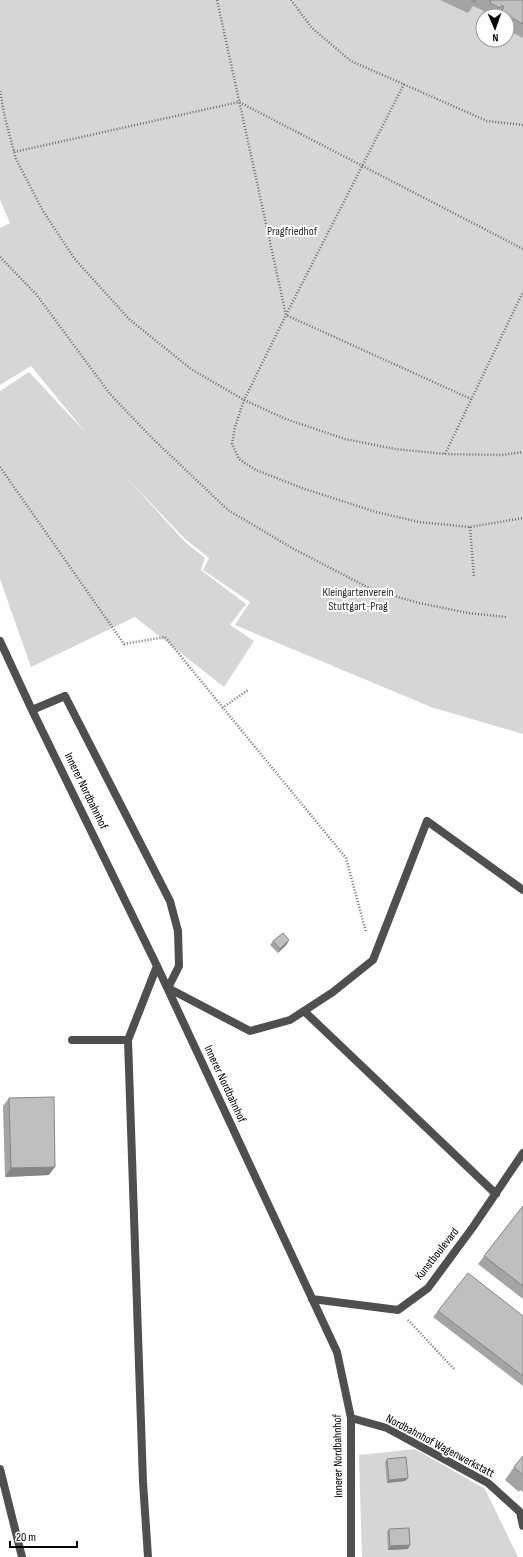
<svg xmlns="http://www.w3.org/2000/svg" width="523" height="1557" font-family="'Sofia Sans Condensed',sans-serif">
<rect width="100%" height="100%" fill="#fff"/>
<path fill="#d6d6d6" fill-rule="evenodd" d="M 0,0 L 523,0 L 523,734 L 431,707 L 235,625 L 250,602 L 203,570 L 209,558 L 185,539 L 126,477 L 185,542 L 205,558 L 201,570 L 246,604 L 230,625 L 254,641 L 224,687 L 135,617 L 31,667 L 0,579 L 0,391 L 29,372 L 86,433 L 31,366 L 0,385 L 0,228 L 10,223 L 0,200 ZM 483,16 L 507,16 L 507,40 L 483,40 Z
M 415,1449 L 485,1489 L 518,1557 L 362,1557 L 359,1455 Z"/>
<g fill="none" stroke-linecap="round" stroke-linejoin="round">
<path stroke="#717171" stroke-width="2.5" stroke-dasharray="1 2" stroke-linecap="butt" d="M 217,0 L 286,315 L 471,399
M 291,0 L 312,28 L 351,61 L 487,121 L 523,125
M 404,84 L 286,315 L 244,400 L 235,427 L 232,444 L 239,459 L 256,470 L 302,488 L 376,512 L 419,522 L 470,527 L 523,518
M 0,91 L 5,118 L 16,159 L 43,211 L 74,258 L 129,319 L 191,369 L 244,400 L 286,419 L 345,439 L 395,449 L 445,454 L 502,455 L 523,452
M 14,152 L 239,102 L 523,249
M 0,257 L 36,294 L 110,394 L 151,437 L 228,510 L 292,548 L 373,590 L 419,603 L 468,613 L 506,617
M 445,454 L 523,292
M 0,467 L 124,644 L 165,637 L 346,858 L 366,932
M 470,527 L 474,578
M 222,708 L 248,690
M 408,1320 L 454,1369"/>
<path stroke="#4f4f4f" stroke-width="8" d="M 0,641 L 32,710 L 157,966 L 337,1352 L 351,1418 L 351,1557
M 32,710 L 65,696 L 170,901 L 178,931 L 179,966 L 168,988 L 250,1031 L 290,1020 L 333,992 L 373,960 L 427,821 L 523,890
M 304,1011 L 496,1194
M 72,1040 L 128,1040
M 312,1299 L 398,1310 L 428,1288 L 473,1227 L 523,1153
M 351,1418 L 387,1428 L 488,1483 L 520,1512 L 523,1526
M 0,1469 L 22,1557
M 148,1557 L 143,1482 L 128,1040 L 157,966"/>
</g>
<path fill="#a4a4a4" d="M 440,0 L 523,0 L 523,38 L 507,30 L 507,16 L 488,16 L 483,13 L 484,11 L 473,6 L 468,13 Z
M 273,941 L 287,944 L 278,953 L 270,945 Z
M 9,1098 L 49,1175 L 5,1177 L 3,1106 Z
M 523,1206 L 523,1299 L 478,1264 Z
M 438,1311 L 523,1316 L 523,1386 L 433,1317 Z
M 523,1456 L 523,1492 L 520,1490 L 519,1492 L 505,1480 L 514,1467 Z
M 387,1459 L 408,1478 L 405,1481 L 387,1483 L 385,1462 Z
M 389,1529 L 408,1549 L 388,1550 L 387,1532 Z"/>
<path fill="#868686" d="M 289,940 L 287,944 L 278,953 L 280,949 Z
M 55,1167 L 49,1175 L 5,1177 L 11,1168 Z
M 408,1478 L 405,1481 L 387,1483 L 389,1480 Z
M 410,1545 L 408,1549 L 388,1550 L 390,1546 Z"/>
<path fill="#bfbfbf" stroke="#868686" d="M 471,0 L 476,0 L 475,2 Z
M 491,0 L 523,0 L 523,24 L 501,12 L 504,7 L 502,5 L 500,8 L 490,3 Z
M 283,933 L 289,940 L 280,949 L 273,941 Z
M 54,1097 L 55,1167 L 11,1168 L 9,1098 Z
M 523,1206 L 523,1286 L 484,1256 Z
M 468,1273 L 523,1316 L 523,1376 L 438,1311 Z
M 523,1456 L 523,1475 L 514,1467 Z
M 406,1457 L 408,1478 L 389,1480 L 387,1459 Z
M 409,1528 L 410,1545 L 390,1546 L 389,1529 Z"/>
<g text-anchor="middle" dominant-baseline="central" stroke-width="4" stroke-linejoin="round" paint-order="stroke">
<g font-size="12" fill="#2d2d2d" stroke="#fff">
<text x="292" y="231">Pragfriedhof</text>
<text x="358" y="592">Kleingartenverein<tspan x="358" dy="14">Stuttgart-Prag</tspan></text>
</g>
<g font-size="12" fill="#000" stroke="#fff">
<text transform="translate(86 791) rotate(64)">Innerer Nordbahnhof</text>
<text transform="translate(225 1084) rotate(65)">Innerer Nordbahnhof</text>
<text transform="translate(437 1254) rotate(-52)">Kunstboulevard</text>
<text transform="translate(440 1446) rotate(28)">Nordbahnhof Wagenwerkstatt</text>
<text transform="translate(338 1456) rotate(-91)">Innerer Nordbahnhof</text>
</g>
</g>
<g transform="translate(495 28) rotate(178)"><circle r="19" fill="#ffffff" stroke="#999999"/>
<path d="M0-3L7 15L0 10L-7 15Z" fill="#000000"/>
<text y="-6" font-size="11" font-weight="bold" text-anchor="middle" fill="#000000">N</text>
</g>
<path d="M10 1541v6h67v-6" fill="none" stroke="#000000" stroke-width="2"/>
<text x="16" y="1541" font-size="12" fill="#000000" stroke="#ffffff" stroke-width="3" paint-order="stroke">20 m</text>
</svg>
